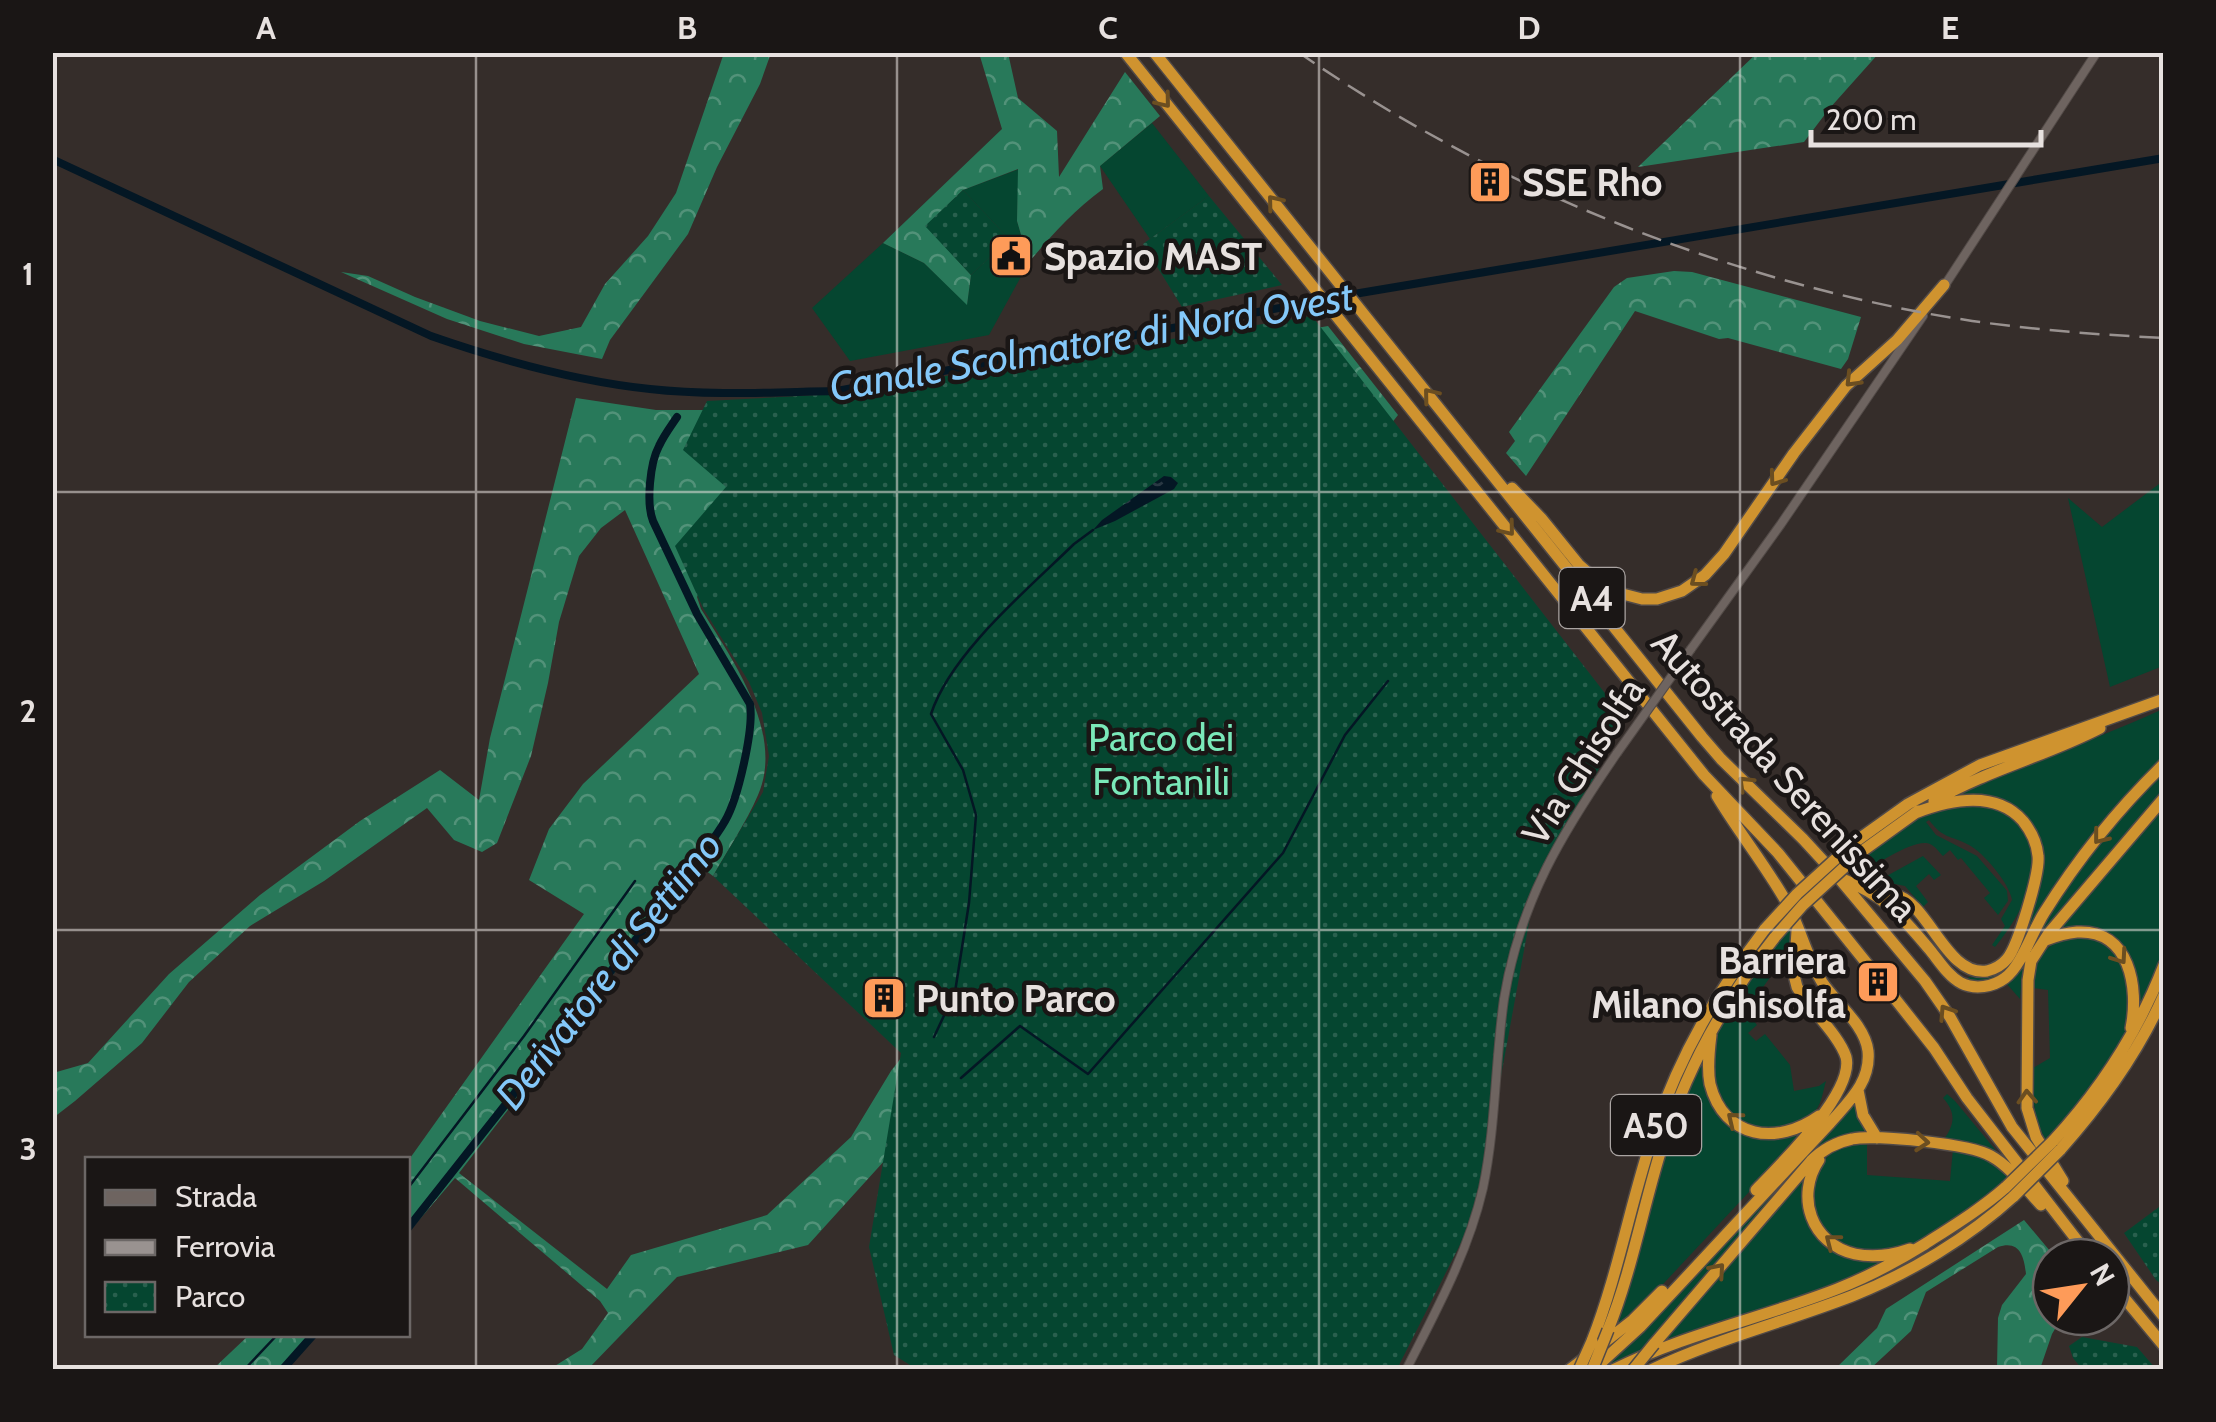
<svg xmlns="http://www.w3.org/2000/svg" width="2216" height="1422" font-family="Cabin,sans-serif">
<defs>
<pattern id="forest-crowns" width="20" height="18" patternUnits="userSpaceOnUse" patternTransform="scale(2.5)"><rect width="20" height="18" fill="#28795a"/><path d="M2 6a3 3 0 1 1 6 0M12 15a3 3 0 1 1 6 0" fill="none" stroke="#529279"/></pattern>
<pattern id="park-dots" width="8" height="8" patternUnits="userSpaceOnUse" patternTransform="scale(2.5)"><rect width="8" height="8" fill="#054630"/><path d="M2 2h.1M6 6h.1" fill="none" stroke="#29604e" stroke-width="1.8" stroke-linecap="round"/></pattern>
<pattern id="water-ripples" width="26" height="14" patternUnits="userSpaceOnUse" patternTransform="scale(2.5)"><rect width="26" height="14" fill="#041724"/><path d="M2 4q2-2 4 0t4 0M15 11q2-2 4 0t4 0" fill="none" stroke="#293843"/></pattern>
</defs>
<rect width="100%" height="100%" fill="#352d2a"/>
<path fill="#054630" d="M 1152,123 L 1209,196 L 1150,239 L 1100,166 Z
M 1019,169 L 1017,221 L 1029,262 L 989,335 L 850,361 L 812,308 L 883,243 L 924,263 L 967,304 L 971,275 L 1009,239 L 963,190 Z
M 2163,481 L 2163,666 L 2110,687 L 2068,498 L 2102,527 Z
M 2163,709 L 2163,758 L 2138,784 L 2006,973 L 1983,982 L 1970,980 L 1968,977 C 1986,979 1998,978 2010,964 L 2039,880 L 2026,818 L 1955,795 C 2023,762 2095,741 2163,709 Z
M 2163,770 L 2163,793 L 2031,951 L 2022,976 L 2020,999 L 2006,983 L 2057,900 L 2131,804 Z
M 1969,804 C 1977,805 1986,805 1993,807 C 2006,811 2017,820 2024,831 C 2048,868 2020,917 1995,947 L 1992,945 L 2005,926 L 2001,919 L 2012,900 C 2009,883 1984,853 1969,845 C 1950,835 1943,839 1929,820 L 1926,822 L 1936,835 L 1977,856 L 2003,886 L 2007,891 L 2008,901 L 1998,915 L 1984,898 L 1990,893 L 1961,858 L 1958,860 L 1950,850 L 1943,856 C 1939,852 1935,846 1930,844 C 1916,837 1875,865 1861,873 L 1855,874 L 1847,870 L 1886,837 L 1924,814 Z
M 2163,804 L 2163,956 L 2140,1011 L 2138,1010 C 2139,988 2138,957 2118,943 C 2110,937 2074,932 2063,929 L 2061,926 Z
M 1923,856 L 1941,875 L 1934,880 L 1929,874 L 1916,886 L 1928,902 L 1923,907 L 1905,886 L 1885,882 L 1883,878 Z
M 1789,928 L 1792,943 L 1788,966 L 1776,969 L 1746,1011 L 1757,1025 L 1748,1033 L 1756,1041 L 1765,1034 L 1790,1065 L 1794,1091 L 1819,1086 L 1826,1081 C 1823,1091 1822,1102 1816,1110 C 1809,1119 1800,1121 1790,1125 C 1779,1129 1771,1128 1760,1127 C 1715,1122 1705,1065 1719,1029 C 1734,991 1764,959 1789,928 Z
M 2085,936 C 2123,949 2130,971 2128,1009 C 2127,1020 2127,1030 2122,1040 C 2103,1078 2074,1110 2047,1142 C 2032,1118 2033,1095 2033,1068 L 2050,1058 L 2048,990 L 2033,988 C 2036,951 2049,939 2085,936 Z
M 1704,1051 L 1705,1076 L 1737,1129 L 1806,1131 L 1651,1297 L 1614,1331 L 1665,1148 Z
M 1947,1094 L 1955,1101 L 1998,1153 L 1996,1154 L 1944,1139 C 1955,1124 1956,1112 1943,1098 Z
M 1856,1102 L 1865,1133 L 1834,1139 L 1818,1148 L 1639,1353 L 1611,1365 L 1609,1362 Z
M 1867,1142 L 1867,1175 L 1950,1181 L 1953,1149 L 1980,1154 L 2011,1177 C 1980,1205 1935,1241 1894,1249 C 1844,1258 1794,1225 1818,1171 C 1823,1162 1828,1154 1837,1148 C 1846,1143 1857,1143 1867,1142 Z
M 1805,1174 L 1821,1238 L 1892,1259 L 1840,1283 L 1659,1345 Z"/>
<path fill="url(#forest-crowns)" d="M 724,53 L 771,53 L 760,84 L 717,167 L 688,234 L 610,340 L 602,359 L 524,344 L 447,319 L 341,272 L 368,276 L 415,297 L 480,321 L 539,336 L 581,327 L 605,284 L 648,236 L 676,193 Z
M 979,53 L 1008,53 L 1018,98 L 1057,131 L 1059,177 L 1125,72 L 1160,116 L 1100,166 L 1103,189 C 1074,210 1052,235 1029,262 L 1017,221 L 1018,169 L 963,190 L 926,226 L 971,275 L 967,305 L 924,263 L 883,243 L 1002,129 Z
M 1757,53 L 1879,53 L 1829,109 L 1804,142 L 1638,167 Z
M 1674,271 L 1692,272 L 1861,317 L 1848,359 L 1841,369 L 1728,338 L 1719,339 L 1635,311 L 1526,476 L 1506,453 L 1515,441 L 1509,432 L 1614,287 L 1627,278 Z
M 1328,326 L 1398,415 L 1294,549 L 905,1138 L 808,1245 L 677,1277 L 588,1369 L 550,1369 L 582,1349 L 608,1313 L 600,1301 L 455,1178 L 408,1233 L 408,1161 L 584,914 L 529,880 L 549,829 L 583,784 L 699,674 L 625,510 L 601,528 L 579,556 L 559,622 L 548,683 L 531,756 L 497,843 L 482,852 L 454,840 L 427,808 L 324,881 L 250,926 L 189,982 L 142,1043 L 75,1101 L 53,1118 L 53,1073 L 88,1063 L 169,974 L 260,895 L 360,821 L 440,770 L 479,800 L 490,738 L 576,398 L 656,410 L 787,410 L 697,597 L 701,609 C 732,659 785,733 758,795 C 746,823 728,849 713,876 L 705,870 L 695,869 L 459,1173 L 607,1289 L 631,1255 L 767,1215 L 851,1137 L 891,1071 L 922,1031 L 1250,340 Z
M 2024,1220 L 2055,1257 L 2051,1257 L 2051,1317 L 2062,1317 L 2052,1334 L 2040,1369 L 1997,1369 L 1998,1318 L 2002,1305 L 2026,1274 C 2024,1255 2019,1240 1998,1247 L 1926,1292 L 1911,1331 L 1870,1369 L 1835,1369 L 1877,1328 L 1886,1309 Z
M 249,1335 L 249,1334 L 317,1335 L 285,1369 L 213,1369 Z"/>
<path fill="url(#park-dots)" d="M 963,190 L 1009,239 L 971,275 L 925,226 Z
M 1209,196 L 1282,285 L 1182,307 L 1143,244 Z
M 1312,316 L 1625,719 L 1535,890 L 1476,1213 L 1397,1369 L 918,1370 L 894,1355 L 869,1247 L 901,1053 L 713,876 L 763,792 L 769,756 L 762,713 L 749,682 L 703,608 L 675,546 L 726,487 L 683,450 L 707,401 L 836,394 Z
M 2163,1204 L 2163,1285 L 2156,1280 L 2124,1233 Z
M 2082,1337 L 2137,1347 L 2156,1369 L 2082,1369 L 2073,1358 L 2069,1346 Z"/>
<path fill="url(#water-ripples)" d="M 1164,476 L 1171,477 L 1178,483 L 1174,489 L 1115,521 L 1093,530 L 1102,520 Z"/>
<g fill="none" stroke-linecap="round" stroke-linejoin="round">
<path stroke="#041724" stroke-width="2.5" d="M 934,1037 L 955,992 L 969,903 L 976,815 L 963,770 L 931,714 C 951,653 1028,589 1074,544 L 1093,530
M 961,1078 L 1020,1026 L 1088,1074 L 1283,853 L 1345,735 L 1388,681
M 408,1188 L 524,1036 L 635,881
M 244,1370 L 278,1334"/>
<path stroke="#041724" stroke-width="8" d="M 52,159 L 431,336 C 503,361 575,381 650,389 C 712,396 775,392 837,391 L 1354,294 L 2164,158
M 408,1228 L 693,867 C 703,852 716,837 725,821 C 738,799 754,729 750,704 L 697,614 L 653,521 C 646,503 650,463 659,446 C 664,435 671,426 677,417
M 282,1370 L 314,1334"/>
<g stroke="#524a47" stroke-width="10">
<path id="tertiary" d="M 1943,288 L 2097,52
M 1691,649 L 1781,524 L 1923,316
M 1406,1370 C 1436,1311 1468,1253 1483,1188 C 1496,1126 1495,1062 1504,999 C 1520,901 1562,833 1617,753"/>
</g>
<g stroke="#524a47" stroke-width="14">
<path id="motorway" d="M 1125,52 L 1704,775 L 1778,853 L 1881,981 L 1934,1048 L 1967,1098 L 2090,1257
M 1154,52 L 1702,737 L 1721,759 L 1803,839 L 1838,877 L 1925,981 L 1950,1017 L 2012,1127 L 2164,1317
M 1512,488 L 1541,518 L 1579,565 L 1603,586 L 1615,592 L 1642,599 L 1657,599 L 1682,591 L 1705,575 L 1724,554 L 1794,453 L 1846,386 L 1897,340 L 1944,285
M 1934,801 C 1987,770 2046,756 2100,728
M 1852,844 L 1908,804 L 1980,765 L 2164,699
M 1861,852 L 1918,811
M 1842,879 C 1885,895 1901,916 1930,950 C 1939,961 1948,976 1961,983 C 1975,990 1993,987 2005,978 C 2022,965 2032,932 2044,913 C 2077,860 2119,808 2164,764
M 1879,895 C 1884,895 1890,894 1895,895 C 1928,901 1946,977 1987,971 C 1995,969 2002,965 2007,959 C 2018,946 2040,873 2038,856 C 2037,844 2031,831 2023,821 C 1995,789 1949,800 1915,813
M 2046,940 C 2056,936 2066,933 2077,932 C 2130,929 2139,988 2131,1028
M 1711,1035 C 1709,1051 1707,1068 1710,1084 C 1724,1139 1777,1146 1819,1116
M 1858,1090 L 1863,1115 L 1877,1138
M 2053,1141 C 2100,1090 2139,1030 2164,965
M 2060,1150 C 2102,1103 2138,1053 2164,995
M 1819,1160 C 1795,1196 1811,1244 1855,1254 C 1874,1258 1893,1255 1910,1249
M 2063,1181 L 2036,1137 L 2027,1108 L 2028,980 L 2031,961 L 2049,933 L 2164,798
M 1756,1190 C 1780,1165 1855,1092 1846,1057 C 1839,1035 1809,1008 1797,987 L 1794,975 L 1797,931
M 2111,1282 L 2164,1346
M 1608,1330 C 1631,1273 1642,1212 1660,1153 C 1684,1073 1723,1002 1775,937
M 1592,1341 C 1619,1272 1631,1199 1655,1129 C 1681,1053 1717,992 1765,929
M 1654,1344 L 1811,1161 C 1822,1150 1837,1142 1852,1139 C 1874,1134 1971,1144 1991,1156 C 2011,1167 2025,1188 2041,1205
M 1601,1345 L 1633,1320 L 1662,1291
M 1569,1370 L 1586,1357
M 1593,1370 L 1640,1327 L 1830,1123 C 1849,1101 1871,1082 1868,1051 C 1865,1025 1836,1003 1822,982 C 1807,958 1801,930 1788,905 C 1767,867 1739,833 1717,796
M 1613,1370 C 1684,1334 1763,1318 1837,1289 C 1868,1277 1896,1262 1925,1244 C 1953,1226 1981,1209 2006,1187
M 1651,1370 C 1716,1339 1785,1322 1852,1296 C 1910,1273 1968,1238 2014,1196"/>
</g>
<use href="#tertiary" stroke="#6e6460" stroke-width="8"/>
<use href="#motorway" stroke="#cf932f" stroke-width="11"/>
<path stroke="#999290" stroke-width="2.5" stroke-dasharray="20 10" stroke-linecap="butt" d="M 1298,52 C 1487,183 1704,272 1930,314 C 2007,328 2085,334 2164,338"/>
<g stroke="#524a47" stroke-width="10" stroke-linecap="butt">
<path id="tertiary-bridge" d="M 1617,753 L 1691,649"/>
</g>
<g stroke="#524a47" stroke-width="14" stroke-linecap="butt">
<path id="motorway-bridge" d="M 1765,929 L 1797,894 L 1852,844
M 1775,937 L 1803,905 L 1861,852
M 2006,1187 L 2053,1141
M 2014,1196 L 2060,1150
M 1579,1370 L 1592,1341
M 1592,1370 L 1608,1330
M 1633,1370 L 1654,1344"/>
</g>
<use href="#tertiary-bridge" stroke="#6e6460" stroke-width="8"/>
<use href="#motorway-bridge" stroke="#cf932f" stroke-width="11"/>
</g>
<defs><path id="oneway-chevron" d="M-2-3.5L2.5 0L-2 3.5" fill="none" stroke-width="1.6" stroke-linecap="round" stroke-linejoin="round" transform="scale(2.5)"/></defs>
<g stroke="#6b4e21">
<use href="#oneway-chevron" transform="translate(1164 101) rotate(51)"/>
<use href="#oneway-chevron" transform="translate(1274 202) rotate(-129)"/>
<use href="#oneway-chevron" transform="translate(1852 380) rotate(134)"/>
<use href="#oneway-chevron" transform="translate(1430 395) rotate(-129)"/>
<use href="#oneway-chevron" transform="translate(1776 479) rotate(126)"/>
<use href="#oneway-chevron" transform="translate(1508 529) rotate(51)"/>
<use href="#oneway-chevron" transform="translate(1697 580) rotate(143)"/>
<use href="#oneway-chevron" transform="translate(1745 783) rotate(-136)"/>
<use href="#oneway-chevron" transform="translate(2100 837) rotate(128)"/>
<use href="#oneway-chevron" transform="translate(2120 957) rotate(55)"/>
<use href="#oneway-chevron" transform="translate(1946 1012) rotate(-123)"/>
<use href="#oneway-chevron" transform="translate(2027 1097) rotate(-93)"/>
<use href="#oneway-chevron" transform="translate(1734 1119) rotate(-141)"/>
<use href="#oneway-chevron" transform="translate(1922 1142) rotate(5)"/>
<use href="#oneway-chevron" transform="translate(1832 1241) rotate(-142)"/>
<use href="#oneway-chevron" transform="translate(1718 1270) rotate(-49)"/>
</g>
<path fill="none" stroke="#e7e1df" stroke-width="2.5" stroke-opacity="0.55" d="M 476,52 L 476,1370M 897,52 L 897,1370M 1319,52 L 1319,1370M 1740,52 L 1740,1370M 52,492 L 2164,492M 52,930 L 2164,930"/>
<defs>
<g id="building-square" transform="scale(2.25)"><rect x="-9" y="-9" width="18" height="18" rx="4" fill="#fe9b59" stroke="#1a1615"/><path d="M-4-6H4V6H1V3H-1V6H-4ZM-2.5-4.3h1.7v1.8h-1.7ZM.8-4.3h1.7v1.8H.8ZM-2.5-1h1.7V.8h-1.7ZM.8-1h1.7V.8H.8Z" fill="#111"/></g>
<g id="civic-square" transform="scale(2.25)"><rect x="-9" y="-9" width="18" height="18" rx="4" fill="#fe9b59" stroke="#1a1615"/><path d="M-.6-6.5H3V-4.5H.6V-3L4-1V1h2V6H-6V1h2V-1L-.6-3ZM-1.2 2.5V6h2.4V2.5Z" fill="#111"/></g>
</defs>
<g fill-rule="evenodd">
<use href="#building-square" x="1490" y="182"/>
<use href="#civic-square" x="1011" y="256"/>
<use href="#building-square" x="1878" y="982"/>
<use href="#building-square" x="884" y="998"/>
</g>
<g text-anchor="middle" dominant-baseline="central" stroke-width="9" stroke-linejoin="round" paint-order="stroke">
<g fill="#1a1615" stroke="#aaa4a2" stroke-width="2.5">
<rect x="1559.5" y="568" width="65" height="60" rx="8"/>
<rect x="1611" y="1095" width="90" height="60" rx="8"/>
</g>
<g font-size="35" font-weight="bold" fill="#e7e1df">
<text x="1592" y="598">A4</text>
<text x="1656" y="1125">A50</text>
</g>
<g font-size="38" font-weight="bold" fill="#e7e1df" stroke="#1a1615" text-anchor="start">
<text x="1522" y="182">SSE Rho</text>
<text x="1044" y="256">Spazio MAST</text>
<text x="1846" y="960" text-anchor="end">Barriera<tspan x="1846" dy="44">Milano Ghisolfa</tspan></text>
<text x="916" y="998">Punto Parco</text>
</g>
<g font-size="38" fill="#7ae8b9" stroke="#1a1615">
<text x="1161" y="737">Parco dei<tspan x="1161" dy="44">Fontanili</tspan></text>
</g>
<g font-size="38" fill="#e7e1df" stroke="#1a1615">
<text transform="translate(1583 761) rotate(-57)">Via Ghisolfa</text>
<text transform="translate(1785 775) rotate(48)">Autostrada Serenissima</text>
</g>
<g font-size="40" font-style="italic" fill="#84c8f9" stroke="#1a1615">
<text transform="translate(1091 341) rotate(-10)">Canale Scolmatore di Nord Ovest</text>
<text transform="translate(608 970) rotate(-52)">Derivatore di Settimo</text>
</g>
</g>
<rect width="2216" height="1422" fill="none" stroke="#1a1615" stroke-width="110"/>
<rect x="85" y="1157" width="325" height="180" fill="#1a1615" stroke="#6c6766" stroke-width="2.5"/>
<rect x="105" y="1190" width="50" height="15" fill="#6e6460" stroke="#6c6766" stroke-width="2.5"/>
<text x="175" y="1207" font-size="30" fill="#e7e1df">Strada</text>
<rect x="105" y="1240" width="50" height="15" fill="#999290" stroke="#6c6766" stroke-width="2.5"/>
<text x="175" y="1257" font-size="30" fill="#e7e1df">Ferrovia</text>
<rect x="105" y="1282" width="50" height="30" fill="url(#park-dots)" stroke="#6c6766" stroke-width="2.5"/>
<text x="175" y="1307" font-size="30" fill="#e7e1df">Parco</text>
<g transform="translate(2081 1287) rotate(60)"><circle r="48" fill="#1a1615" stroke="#6c6766" stroke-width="2.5"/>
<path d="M0-8L18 38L0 25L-18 38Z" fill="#fe9b59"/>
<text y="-15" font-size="28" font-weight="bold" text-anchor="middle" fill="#e7e1df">N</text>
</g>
<path d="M1811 130v15h230v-15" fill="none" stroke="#e7e1df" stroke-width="5"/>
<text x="1826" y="130" font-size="30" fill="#e7e1df" stroke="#1a1615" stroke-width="8" paint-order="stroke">200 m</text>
<rect x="55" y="55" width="2106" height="1312" fill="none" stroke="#e7e1df" stroke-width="4"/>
<g font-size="32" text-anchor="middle" font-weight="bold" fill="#e7e1df">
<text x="266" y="39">A</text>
<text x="687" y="39">B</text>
<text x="1108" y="39">C</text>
<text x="1529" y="39">D</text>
<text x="1950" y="39">E</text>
<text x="28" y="285">1</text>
<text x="28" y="722">2</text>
<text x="28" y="1160">3</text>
</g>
</svg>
